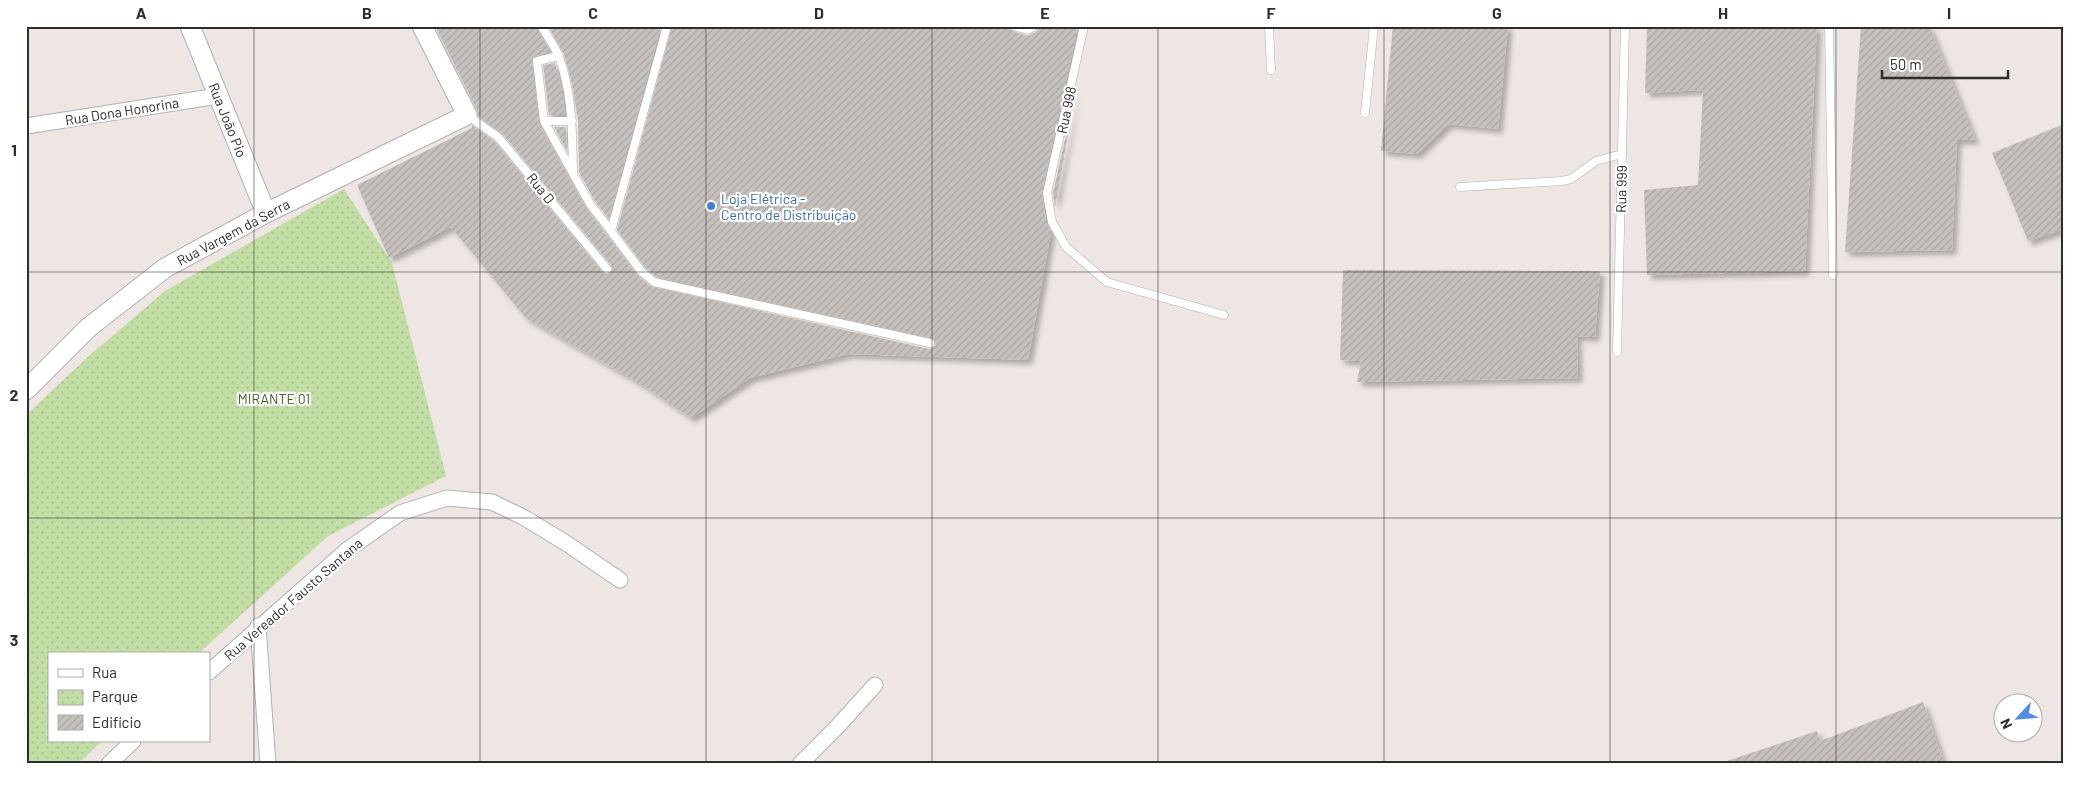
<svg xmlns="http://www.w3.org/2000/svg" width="2090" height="790" font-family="Barlow,sans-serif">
<defs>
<pattern id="park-dots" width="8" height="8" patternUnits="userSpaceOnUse" patternTransform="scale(1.25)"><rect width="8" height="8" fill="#c3dea4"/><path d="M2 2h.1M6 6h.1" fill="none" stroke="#a8bf8e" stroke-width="1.8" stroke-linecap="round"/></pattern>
<pattern id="building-hatch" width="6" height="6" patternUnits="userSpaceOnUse" patternTransform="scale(1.25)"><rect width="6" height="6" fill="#c6c1bd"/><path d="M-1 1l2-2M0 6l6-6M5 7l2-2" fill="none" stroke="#aaa6a3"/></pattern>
<filter id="shadow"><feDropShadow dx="4.5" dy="4.5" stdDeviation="2.5" flood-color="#0004"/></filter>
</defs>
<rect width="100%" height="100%" fill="#ede6e2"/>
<path fill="url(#park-dots)" d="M 344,189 L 392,263 L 446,476 L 328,536 L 198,654 L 49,654 L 49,741 L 102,741 L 78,764 L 26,764 L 26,415 L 90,355 L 165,291 Z"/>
<path fill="url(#building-hatch)" filter="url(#shadow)" d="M 435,26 L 536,26 L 551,52 L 535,56 L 532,59 L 539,124 L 585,207 L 636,274 L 650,286 L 929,349 L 934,347 L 936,344 L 931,338 L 657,277 L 645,267 L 617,230 L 672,26 L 1008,26 L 1012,31 L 1028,36 L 1037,31 L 1040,26 L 1078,26 L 1042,192 L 1046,223 L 1051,231 L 1028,360 L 848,354 L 750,378 L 691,418 L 644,386 L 526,318 L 451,227 L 389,258 L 357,185 L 472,128 L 472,125 L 494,141 L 603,273 L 608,274 L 612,270 L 611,265 L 502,133 L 478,116 L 477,110 Z
M 548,26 L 661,26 L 609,219 L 595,201 L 579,172 L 578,121 L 572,84 L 564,54 Z
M 1393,26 L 1508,26 L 1498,129 L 1448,124 L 1417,154 L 1381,151 Z
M 1647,26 L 1817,26 L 1805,271 L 1647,275 L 1644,190 L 1698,185 L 1703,90 L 1645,93 Z
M 1861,26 L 1929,26 L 1975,140 L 1957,140 L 1952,250 L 1845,252 Z
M 555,63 L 561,87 L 565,115 L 549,115 L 543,65 Z
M 1076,90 L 1055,207 L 1053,193 Z
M 2064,124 L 2064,229 L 2028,241 L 1992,153 Z
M 554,127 L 566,127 L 567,151 Z
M 1343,270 L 1600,271 L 1595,337 L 1577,336 L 1578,378 L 1357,382 L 1361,361 L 1340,360 Z
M 1923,702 L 1944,764 L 1727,764 L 1727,761 L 1817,731 L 1820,741 Z"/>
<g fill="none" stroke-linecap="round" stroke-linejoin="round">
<g stroke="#aeb2b8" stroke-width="9">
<path id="service" d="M 542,26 C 547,37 555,46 559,57 C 573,95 572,134 573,173
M 1014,26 L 1028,30 L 1034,26
M 1084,26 L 1047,193 L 1052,222 L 1066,247 L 1107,282 L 1224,315
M 1269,26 L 1271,70
M 1829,26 L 1833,275
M 559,56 L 537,61 L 544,121 L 590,204 L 611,231 L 667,26
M 1365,113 L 1374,26
M 467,115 L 498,137 L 607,269
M 544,121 L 572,121
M 1460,187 L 1562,181 L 1571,179 L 1596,161 L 1622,154
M 611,231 L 641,271 L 654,282 L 930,343
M 1617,352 L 1625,26"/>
</g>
<g stroke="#aeb2b8" stroke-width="17">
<path id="minor" d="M 26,126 L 218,96
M 258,626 L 268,764
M 209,672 L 347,550 L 400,513 L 447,498 L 492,502 L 523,517 L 566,543 L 620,580
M 109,764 L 133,741
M 800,764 L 838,726 L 875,685"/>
</g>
<g stroke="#aeb2b8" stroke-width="21">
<path id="tertiary" d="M 190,26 L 266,213
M 26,390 L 88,328 L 165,268 L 266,213 L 467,115 L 422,26"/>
</g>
<use href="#service" stroke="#fff" stroke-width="8"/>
<use href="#minor" stroke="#fff" stroke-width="15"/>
<use href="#tertiary" stroke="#fff" stroke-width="19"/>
</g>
<path fill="none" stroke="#2d2d2d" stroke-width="1" stroke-opacity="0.55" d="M 254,26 L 254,764M 480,26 L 480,764M 706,26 L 706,764M 932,26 L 932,764M 1158,26 L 1158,764M 1384,26 L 1384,764M 1610,26 L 1610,764M 1836,26 L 1836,764M 26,272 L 2064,272M 26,518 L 2064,518"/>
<circle fill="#3f7fe0" stroke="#fff" stroke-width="2" cx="711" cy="206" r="5"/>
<g text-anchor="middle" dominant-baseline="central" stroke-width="4.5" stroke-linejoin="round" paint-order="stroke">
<g font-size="14" fill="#2d2d2d" stroke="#fff">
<text transform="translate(1066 110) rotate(-78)">Rua 998</text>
<text transform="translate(122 111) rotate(-9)">Rua Dona Honorina</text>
<text transform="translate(228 120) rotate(68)">Rua João Pio</text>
<text transform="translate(541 188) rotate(51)">Rua D</text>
<text transform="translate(1621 189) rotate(-89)">Rua 999</text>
<text transform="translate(233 232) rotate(-28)">Rua Vargem da Serra</text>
<text transform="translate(293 599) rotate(-41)">Rua Vereador Fausto Santana</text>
</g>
<g font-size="14" fill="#366cbe" stroke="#fff" text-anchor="start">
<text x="721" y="198">Loja Elétrica -<tspan x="721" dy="16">Centro de Distribuição</tspan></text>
</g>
<g font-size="14" fill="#3e6523" stroke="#fff">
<text x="274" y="398">MIRANTE 01</text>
</g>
</g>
<rect width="2090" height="790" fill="none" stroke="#ffffff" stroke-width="55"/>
<rect x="48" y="652" width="162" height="90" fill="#ffffff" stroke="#ababab"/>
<rect x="58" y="669" width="25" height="8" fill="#ffffff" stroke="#ababab"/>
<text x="92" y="678" font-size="15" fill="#2d2d2d">Rua</text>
<rect x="58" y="690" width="25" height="15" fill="url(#park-dots)" stroke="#ababab"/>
<text x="92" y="702" font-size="15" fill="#2d2d2d">Parque</text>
<rect x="58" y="715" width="25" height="15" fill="url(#building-hatch)" stroke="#ababab"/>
<text x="92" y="728" font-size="15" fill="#2d2d2d">Edifício</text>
<g transform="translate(2018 718) rotate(244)"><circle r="24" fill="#ffffff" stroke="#ababab"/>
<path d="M0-4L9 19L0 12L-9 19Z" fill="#538de9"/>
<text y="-8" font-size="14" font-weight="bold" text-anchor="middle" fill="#2d2d2d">N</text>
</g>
<path d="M1882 70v8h126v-8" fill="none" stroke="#2d2d2d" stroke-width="2.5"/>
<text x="1890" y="70" font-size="15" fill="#2d2d2d" stroke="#ffffff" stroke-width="4" paint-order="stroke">50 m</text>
<rect x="28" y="28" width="2034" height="734" fill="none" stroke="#2d2d2d" stroke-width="2"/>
<g font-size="16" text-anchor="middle" font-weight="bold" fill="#2d2d2d">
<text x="141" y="19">A</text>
<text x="367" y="19">B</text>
<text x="593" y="19">C</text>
<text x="819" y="19">D</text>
<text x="1045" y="19">E</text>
<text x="1271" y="19">F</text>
<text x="1497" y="19">G</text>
<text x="1723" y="19">H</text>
<text x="1949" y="19">I</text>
<text x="14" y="156">1</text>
<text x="14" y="401">2</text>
<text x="14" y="646">3</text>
</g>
</svg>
